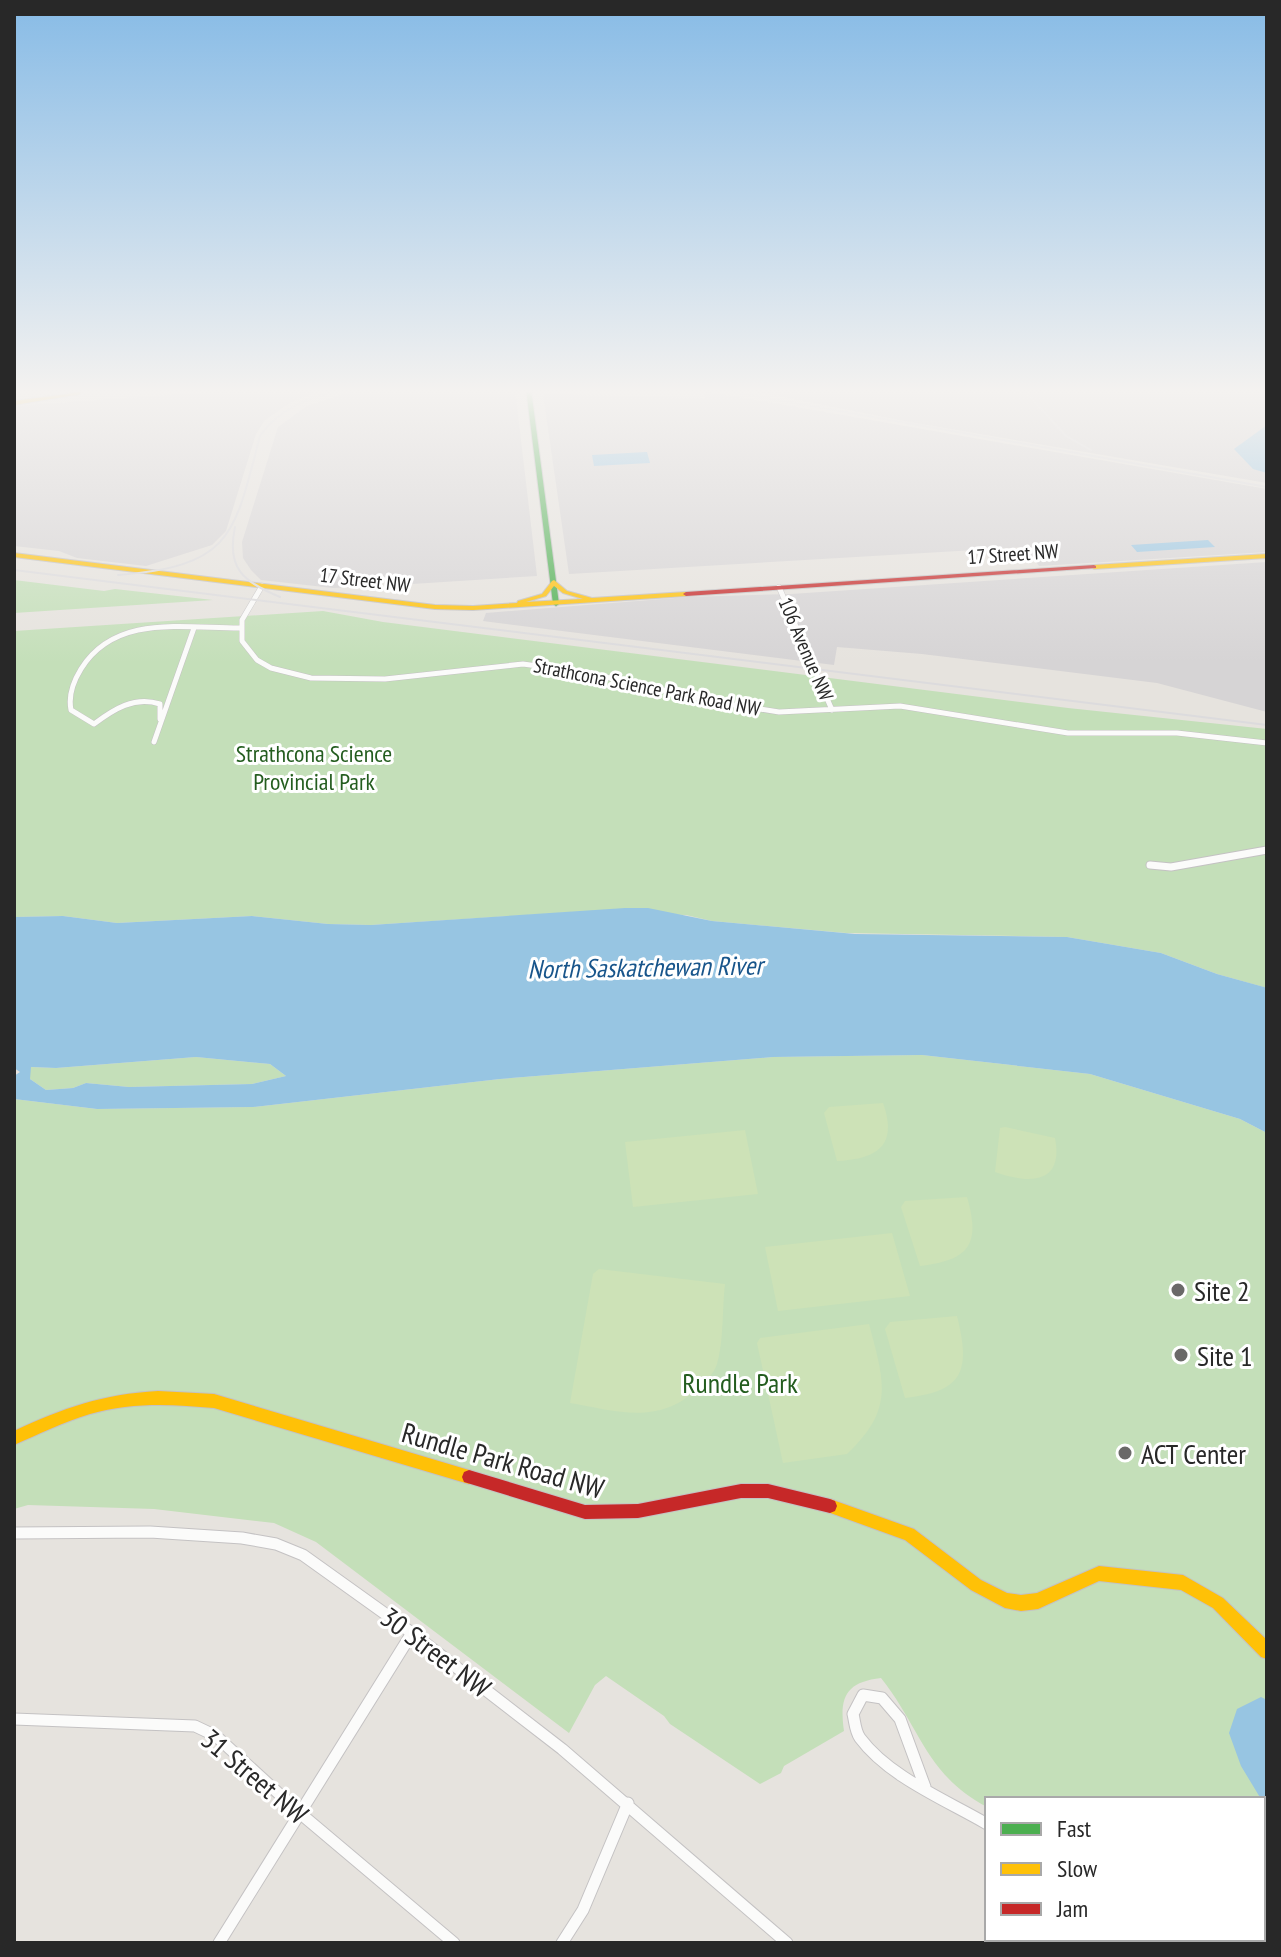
<svg xmlns="http://www.w3.org/2000/svg" width="1281" height="1957" font-family="'PT Sans Narrow',sans-serif">
<rect width="100%" height="100%" fill="#e6e3de"/>
<path fill="#d6d4d5" d="M 253,389 L 327,389 L 291,402 L 265,420 L 256,434 L 226,531 L 212,545 L 146,566 L 77,558 L 59,551 L 14,546 L 14,406 Z
M 359,389 L 515,389 L 537,576 L 412,584 L 402,579 L 391,578 L 371,586 L 333,588 L 261,580 L 251,570 L 243,558 L 242,542 L 278,427 L 307,406 Z
M 743,389 L 1267,389 L 1267,483 L 904,421 Z
M 704,391 L 1267,489 L 1267,552 L 1039,566 L 1025,547 L 569,574 L 543,394 L 705,398 Z
M 1267,562 L 1267,712 L 1157,683 L 922,654 L 837,647 L 834,665 L 483,621 L 486,613 L 688,597 L 791,594 Z"/>
<path fill="#c4dfb9" d="M 14,580 L 104,591 L 115,589 L 213,600 L 14,613 Z
M 323,611 L 383,622 L 1068,708 L 1267,729 L 1267,988 L 1217,974 L 1161,953 L 1067,937 L 846,933 L 712,921 L 686,915 L 574,912 L 371,925 L 328,924 L 252,916 L 117,923 L 63,916 L 14,917 L 14,631 Z
M 922,1055 L 1090,1074 L 1240,1119 L 1267,1133 L 1267,1937 L 1263,1934 L 1263,1799 L 987,1799 L 987,1807 C 925,1774 921,1728 881,1678 C 846,1682 839,1697 844,1731 L 784,1766 L 781,1773 L 760,1784 L 670,1724 L 664,1716 L 606,1676 L 595,1685 L 569,1733 L 316,1542 L 274,1523 L 154,1509 L 28,1505 L 14,1509 L 14,1099 L 97,1109 L 253,1107 L 500,1079 L 773,1057 Z
M 196,1057 L 270,1064 L 286,1076 L 252,1084 L 129,1087 L 86,1083 L 73,1088 L 46,1090 L 30,1079 L 30,1067 L 56,1068 Z"/>
<path fill="#cde2b7" d="M 883,1103 C 898,1145 878,1159 837,1161 L 824,1113 L 829,1107 Z
M 1005,1127 L 1055,1138 C 1064,1185 1029,1184 995,1172 L 1000,1128 Z
M 745,1130 L 758,1194 L 633,1207 L 625,1142 Z
M 967,1197 C 981,1245 969,1260 920,1266 L 901,1207 L 905,1201 Z
M 892,1233 L 910,1296 L 778,1311 L 765,1247 Z
M 599,1269 L 725,1284 C 722,1309 724,1340 717,1364 C 714,1374 705,1381 698,1388 C 659,1426 617,1411 570,1403 L 593,1274 Z
M 957,1316 C 971,1372 963,1391 905,1398 L 885,1329 L 890,1322 Z
M 869,1324 C 884,1381 895,1409 847,1454 L 783,1463 L 757,1343 L 760,1338 Z"/>
<path fill="#97c5e2" fill-rule="evenodd" d="M 1267,425 L 1267,473 L 1253,469 L 1234,449 Z
M 647,452 L 650,463 L 594,466 L 592,455 Z
M 1208,540 L 1215,547 L 1137,552 L 1131,545 Z
M 625,908 L 648,908 L 712,921 L 855,934 L 1067,937 L 1161,953 L 1217,974 L 1264,987 L 1267,988 L 1267,1133 L 1240,1119 L 1090,1074 L 922,1055 L 773,1057 L 500,1079 L 253,1107 L 97,1109 L 14,1099 L 14,1076 L 20,1072 L 14,1068 L 14,917 L 63,916 L 117,923 L 252,916 L 328,924 L 371,925 ZM 196,1057 L 270,1064 L 286,1076 L 252,1084 L 129,1087 L 86,1083 L 73,1088 L 46,1090 L 30,1079 L 31,1067 L 56,1068 Z
M 1261,1697 L 1267,1700 L 1267,1809 L 1241,1766 L 1229,1733 L 1237,1709 Z"/>
<g fill="none" stroke-linecap="round" stroke-linejoin="round">
<g stroke="#c4c2c3" stroke-width="6">
<path id="street-far2" d="M 262,586 L 242,620 L 242,641 L 257,660 L 271,668 L 311,678 L 385,679 L 523,664 L 588,673 L 715,702 L 779,712 L 900,706 L 1068,733 L 1177,733 L 1267,743
M 779,587 L 832,710
M 160,719 L 160,704 C 134,696 114,709 94,724 L 71,710 C 68,695 73,682 81,669 C 115,614 183,628 239,628
M 154,742 L 194,628"/>
</g>
<g stroke="#c4c2c3" stroke-width="9">
<path id="street-far1" d="M 1150,865 L 1171,867 L 1267,850"/>
</g>
<g stroke="#c4c2c3" stroke-width="13">
<path id="street" d="M 14,1533 L 150,1532 L 242,1538 L 276,1544 L 303,1555 L 412,1633 L 562,1749 L 787,1943
M 14,1719 L 195,1726 L 216,1736 L 301,1814 L 454,1943
M 925,1787 L 900,1719 L 882,1698 L 863,1695 L 853,1714 C 855,1722 855,1731 860,1738 C 889,1777 946,1800 987,1824
M 1250,1939 L 1256,1943
M 219,1943 L 412,1633
M 562,1943 L 583,1910 L 628,1803"/>
</g>
<g stroke="#c4c2c3" stroke-width="2">
<path id="fast" d="M 526,389 L 531,389 L 559,604 L 556,606 L 553,604 Z"/>
</g>
<g stroke="#c4c2c3" stroke-width="2">
<path id="slow" d="M 72,389 L 77,389 L 81,394 L 14,405 L 14,401 L 74,393 Z
M 14,553 L 435,605 L 473,606 L 517,603 L 518,601 L 542,594 L 552,581 L 554,580 L 567,591 L 592,598 L 686,592 L 689,594 L 686,596 L 473,610 L 435,609 L 14,557 ZM 554,586 L 563,593 L 583,599 L 526,602 L 546,596 Z
M 1267,554 L 1267,558 L 1094,569 L 1091,567 L 1094,565 Z
M 158,1391 L 214,1394 L 469,1470 L 474,1472 L 476,1477 L 474,1482 L 469,1484 L 214,1408 C 172,1404 131,1402 90,1414 C 63,1422 39,1434 14,1445 L 14,1431 C 63,1408 103,1394 158,1391 Z
M 830,1499 L 914,1529 L 981,1580 L 1007,1593 L 1021,1595 L 1037,1593 L 1099,1566 L 1183,1575 L 1223,1598 L 1267,1640 L 1267,1659 L 1261,1657 L 1213,1608 L 1181,1590 L 1099,1581 L 1038,1609 L 1021,1611 L 1005,1608 L 971,1590 L 905,1540 L 825,1511 L 823,1506 L 825,1501 Z"/>
</g>
<g stroke="#c4c2c3" stroke-width="2">
<path id="jam" d="M 1094,565 L 1096,566 L 1096,568 L 686,596 L 683,594 L 686,592 Z
M 469,1470 L 585,1505 L 638,1504 L 741,1484 L 768,1484 L 830,1499 L 835,1501 L 837,1506 L 835,1511 L 830,1513 L 768,1498 L 741,1498 L 638,1518 L 585,1519 L 464,1482 L 462,1477 L 464,1472 Z"/>
</g>
<use href="#street-far2" stroke="#fbfbfa" stroke-width="5"/>
<use href="#street-far1" stroke="#fbfbfa" stroke-width="7"/>
<use href="#street" stroke="#fbfbfa" stroke-width="11"/>
<use href="#fast" fill="#4caf50" fill-rule="evenodd"/>
<use href="#slow" fill="#ffc107" fill-rule="evenodd"/>
<use href="#jam" fill="#c62828" fill-rule="evenodd"/>
<path stroke="#dcdbdd" stroke-width="2" d="M 716,389 L 1267,487
M 1023,389 L 1066,436 L 1091,450
M 235,527 C 226,569 244,582 280,597
M 14,570 L 1267,725
M 118,575 C 233,566 234,535 260,436 C 280,407 311,397 344,389"/>
</g>
<linearGradient id="sky" x2="0" y2="1"><stop stop-color="#87bbe6"/><stop offset="0.59" stop-color="#f4f2f0"/><stop offset="1" stop-color="#f4f2f0" stop-opacity="0"/></linearGradient>
<rect width="1281" height="663" fill="url(#sky)"/>
<g fill="#6a6968" stroke="#fff" stroke-width="3">
<circle cx="1178" cy="1290" r="8"/>
<circle cx="1181" cy="1355" r="8"/>
<circle cx="1125" cy="1453" r="8"/>
</g>
<g text-anchor="middle" dominant-baseline="central" stroke-width="6" stroke-linejoin="round" paint-order="stroke">
<g font-size="20" fill="#282828" stroke="#fff">
<text transform="translate(1013 554) rotate(-4)">17 Street NW</text>
<text transform="translate(365 580) rotate(7)">17 Street NW</text>
<text transform="translate(806 649) rotate(67)">106 Avenue NW</text>
<text transform="translate(647 687) rotate(11)">Strathcona Science Park Road NW</text>
</g>
<g font-size="24" fill="#245d1f" stroke="#fff">
<text x="314" y="753">Strathcona Science<tspan x="314" dy="28">Provincial Park</tspan></text>
</g>
<g font-size="26" font-style="italic" fill="#18558b" stroke="#fff">
<text transform="translate(645 967) rotate(-1)">North Saskatchewan River</text>
</g>
<g font-size="28" fill="#282828" stroke="#fff" text-anchor="start">
<text x="1194" y="1290">Site 2</text>
<text x="1197" y="1355">Site 1</text>
<text x="1141" y="1453">ACT Center</text>
</g>
<g font-size="28" fill="#245d1f" stroke="#fff">
<text x="740" y="1382">Rundle Park</text>
</g>
<g font-size="28" fill="#282828" stroke="#fff">
<text transform="translate(503 1460) rotate(16)">Rundle Park Road NW</text>
<text transform="translate(436 1652) rotate(37)">30 Street NW</text>
<text transform="translate(255 1776) rotate(40)">31 Street NW</text>
</g>
</g>
<rect width="1281" height="1957" fill="none" stroke="#282828" stroke-width="32"/>
<rect x="985" y="1797" width="280" height="144" fill="#ffffff" stroke="#a9a9a9" stroke-width="2"/>
<rect x="1001" y="1823" width="40" height="12" fill="#4caf50" stroke="#a9a9a9" stroke-width="2"/>
<text x="1057" y="1837" font-size="24" fill="#282828">Fast</text>
<rect x="1001" y="1863" width="40" height="12" fill="#ffc107" stroke="#a9a9a9" stroke-width="2"/>
<text x="1057" y="1877" font-size="24" fill="#282828">Slow</text>
<rect x="1001" y="1903" width="40" height="12" fill="#c62828" stroke="#a9a9a9" stroke-width="2"/>
<text x="1057" y="1917" font-size="24" fill="#282828">Jam</text>
</svg>
